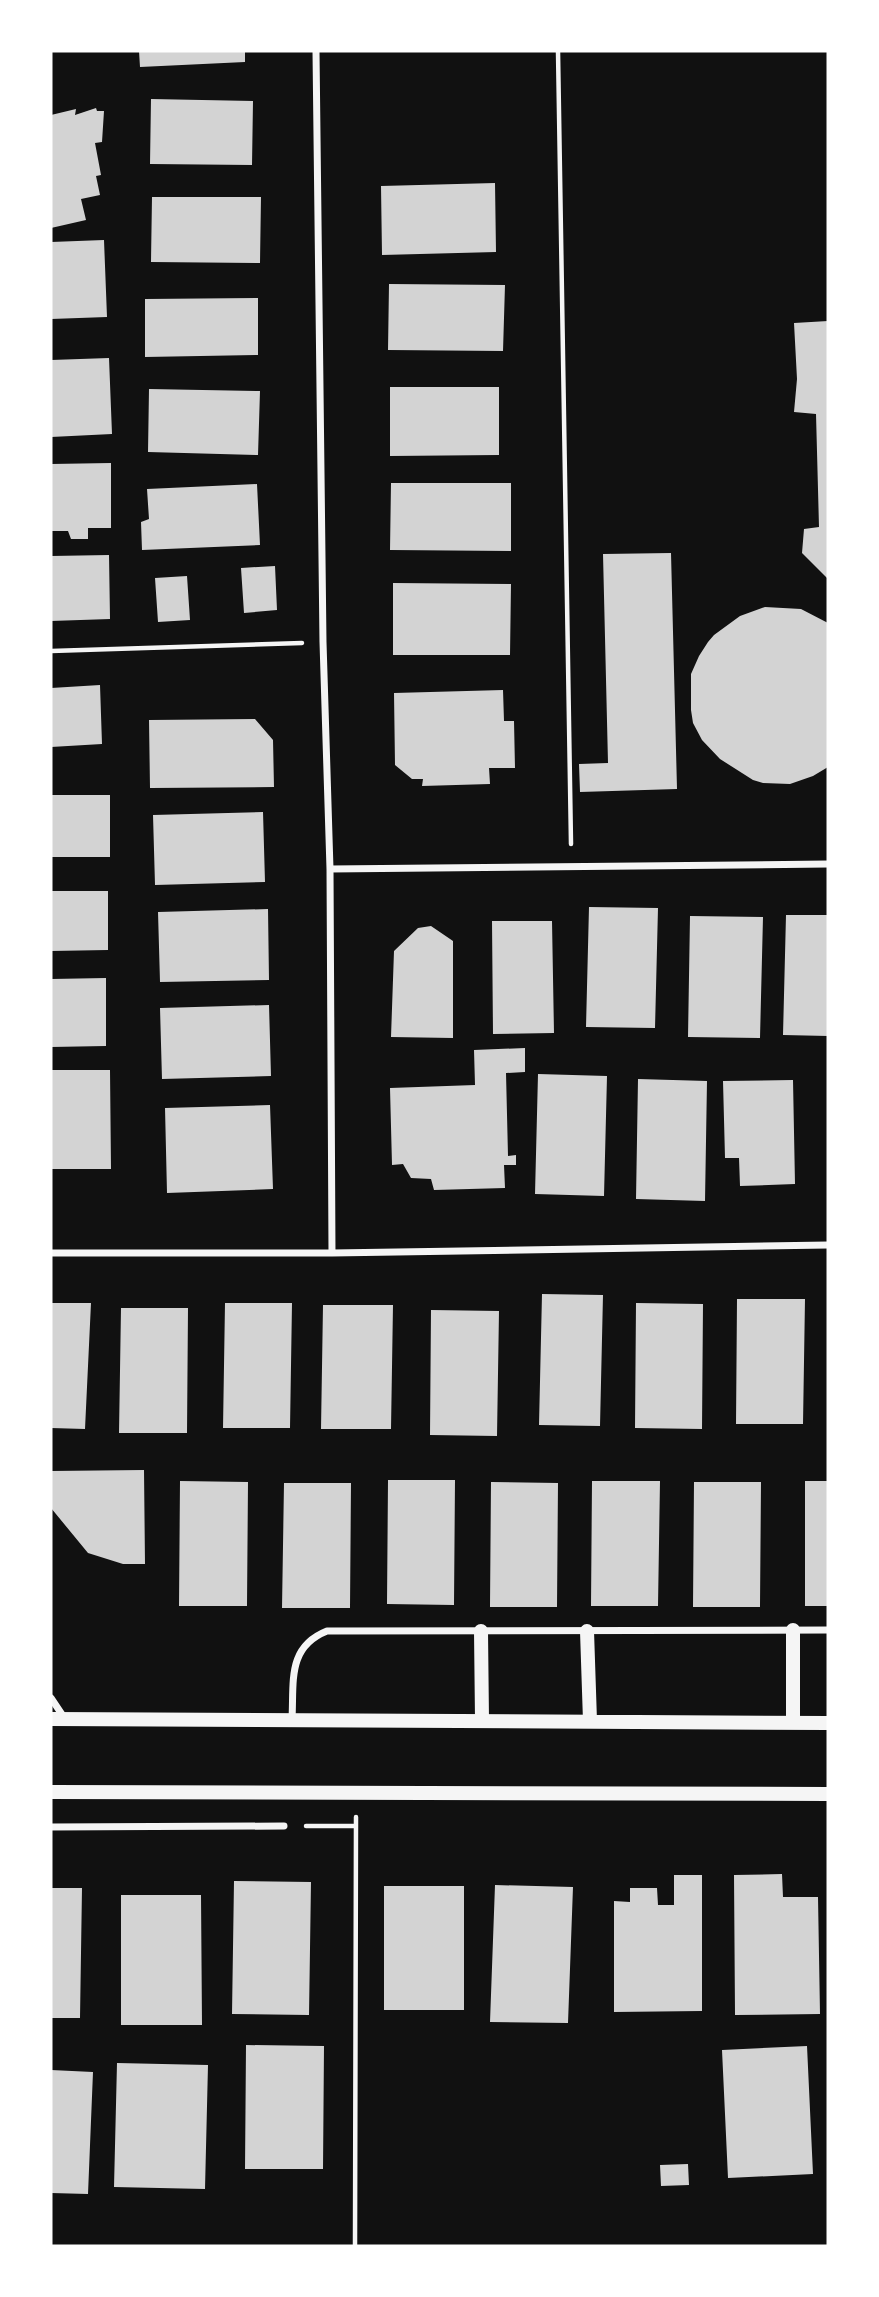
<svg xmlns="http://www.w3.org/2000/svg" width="879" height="2297" font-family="Mulish,sans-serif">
<rect width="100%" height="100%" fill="#111"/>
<path fill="#d3d3d3" d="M 139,51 L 245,51 L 245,62 L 140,67 Z
M 151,99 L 253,101 L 252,165 L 150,164 Z
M 96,108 L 97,111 L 104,111 L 102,142 L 95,143 L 101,175 L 96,176 L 100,195 L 81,199 L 86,220 L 51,228 L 51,115 L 76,109 L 75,115 Z
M 495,183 L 496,252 L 382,255 L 381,186 Z
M 152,197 L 261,197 L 260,263 L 151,262 Z
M 104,240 L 107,317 L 51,319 L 51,242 Z
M 389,284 L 505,285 L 503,351 L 388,350 Z
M 258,298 L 258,355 L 145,357 L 145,299 Z
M 828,321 L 828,579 L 802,553 L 804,529 L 819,527 L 816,414 L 794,412 L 797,379 L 794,323 Z
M 109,358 L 112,434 L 51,437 L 51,360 Z
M 390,387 L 499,387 L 499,455 L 390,456 Z
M 149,389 L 260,391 L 258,455 L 148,452 Z
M 111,463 L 111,528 L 88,528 L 88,539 L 71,539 L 68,531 L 51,531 L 51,464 Z
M 391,483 L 511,483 L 511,551 L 390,550 Z
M 257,484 L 260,545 L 142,550 L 141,522 L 149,519 L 147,489 Z
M 671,553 L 677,789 L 580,792 L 579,764 L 608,763 L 603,554 Z
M 109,555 L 110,619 L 51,621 L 51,556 Z
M 275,566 L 277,610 L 244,613 L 241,568 Z
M 187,576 L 190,620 L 158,622 L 155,578 Z
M 393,583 L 511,584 L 510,655 L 393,655 Z
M 765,607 L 801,609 L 828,623 L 828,767 L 813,776 L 790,784 L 763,783 L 753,780 L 720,759 L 702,740 L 693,723 L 691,710 L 691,674 L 699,656 L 708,642 L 714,635 L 740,616 Z
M 100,685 L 102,744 L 51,747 L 51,688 Z
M 503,690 L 504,721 L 514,721 L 515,768 L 489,768 L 490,784 L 422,786 L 423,779 L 412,779 L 395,765 L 394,693 Z
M 255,719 L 273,740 L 274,787 L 150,788 L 149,720 Z
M 51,795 L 110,795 L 110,857 L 51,857 Z
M 263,812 L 265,882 L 155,885 L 153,815 Z
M 51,891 L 108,891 L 108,950 L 51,951 Z
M 589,907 L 658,908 L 655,1028 L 586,1027 Z
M 268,909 L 269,980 L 160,982 L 158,912 Z
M 786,915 L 828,915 L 828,1036 L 783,1035 Z
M 690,916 L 763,917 L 760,1038 L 688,1037 Z
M 492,921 L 552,921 L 554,1033 L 493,1034 Z
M 431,926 L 453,941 L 453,1038 L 391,1037 L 394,951 L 418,928 Z
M 106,978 L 106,1046 L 51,1047 L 51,979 Z
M 269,1005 L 271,1076 L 162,1079 L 160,1008 Z
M 525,1048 L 525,1072 L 506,1073 L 508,1156 L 516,1155 L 516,1165 L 504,1165 L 505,1188 L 434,1190 L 431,1179 L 411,1178 L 403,1164 L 392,1165 L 390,1088 L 475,1085 L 474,1050 Z
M 51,1070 L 110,1070 L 111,1169 L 51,1169 Z
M 538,1074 L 607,1076 L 604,1196 L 535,1194 Z
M 638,1079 L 707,1081 L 705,1201 L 636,1199 Z
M 793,1080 L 795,1184 L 740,1186 L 739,1158 L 725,1158 L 723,1081 Z
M 270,1105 L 273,1189 L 167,1193 L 165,1108 Z
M 542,1294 L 603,1295 L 600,1426 L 539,1425 Z
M 737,1299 L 805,1299 L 803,1424 L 736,1424 Z
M 51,1303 L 91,1303 L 85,1429 L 51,1428 Z
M 225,1303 L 292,1303 L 290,1428 L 223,1428 Z
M 636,1303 L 703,1304 L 702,1429 L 635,1428 Z
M 323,1305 L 393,1305 L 391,1429 L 321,1429 Z
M 121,1308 L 188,1308 L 187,1433 L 119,1433 Z
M 431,1310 L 499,1311 L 497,1436 L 430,1435 Z
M 144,1470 L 145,1564 L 123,1564 L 88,1553 L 51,1508 L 51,1471 Z
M 388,1480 L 455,1480 L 454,1605 L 387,1604 Z
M 180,1481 L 248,1482 L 247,1606 L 179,1606 Z
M 592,1481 L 660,1481 L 658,1606 L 591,1606 Z
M 805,1481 L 828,1481 L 828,1606 L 805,1606 Z
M 491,1482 L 558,1483 L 557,1607 L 490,1607 Z
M 694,1482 L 761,1482 L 760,1607 L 693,1607 Z
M 284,1483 L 351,1483 L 350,1608 L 282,1608 Z
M 782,1874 L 783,1897 L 818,1897 L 820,2014 L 735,2015 L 734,1875 Z
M 674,1875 L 702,1875 L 702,2011 L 614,2012 L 614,1901 L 630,1902 L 630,1888 L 657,1888 L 658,1905 L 674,1905 Z
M 234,1881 L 311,1882 L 309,2015 L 232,2014 Z
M 495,1885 L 573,1887 L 568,2023 L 490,2022 Z
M 384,1886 L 464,1886 L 464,2010 L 384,2010 Z
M 51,1888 L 82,1888 L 80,2018 L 51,2018 Z
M 121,1895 L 201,1895 L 202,2025 L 121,2025 Z
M 246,2045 L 324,2046 L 323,2169 L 245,2169 Z
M 807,2046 L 813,2174 L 728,2178 L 722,2050 Z
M 117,2063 L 208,2065 L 205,2189 L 114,2187 Z
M 51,2070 L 93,2072 L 88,2194 L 51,2193 Z
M 688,2164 L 689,2185 L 661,2186 L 660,2165 Z"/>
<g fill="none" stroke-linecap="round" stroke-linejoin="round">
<path stroke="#f5f5f5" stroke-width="4.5" d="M 558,51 L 571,844
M 51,651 L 302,643
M 306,1826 L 355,1826
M 355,2246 L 356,1817"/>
<path stroke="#f5f5f5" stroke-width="7" d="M 316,51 L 323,642 L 330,869 L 332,1253
M 330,869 L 828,864
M 51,1253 L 332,1253 L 828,1245
M 51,1698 L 65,1719
M 292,1719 C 294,1681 287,1647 327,1631 L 828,1630
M 51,1827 L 284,1826"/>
<path stroke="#f5f5f5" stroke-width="14" d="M 793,1630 L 793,1722
M 481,1631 L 482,1720
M 587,1631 L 590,1721
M 51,1719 L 828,1723
M 51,1792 L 828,1794"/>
</g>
<rect width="879" height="2297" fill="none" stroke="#ffffff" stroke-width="105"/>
</svg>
